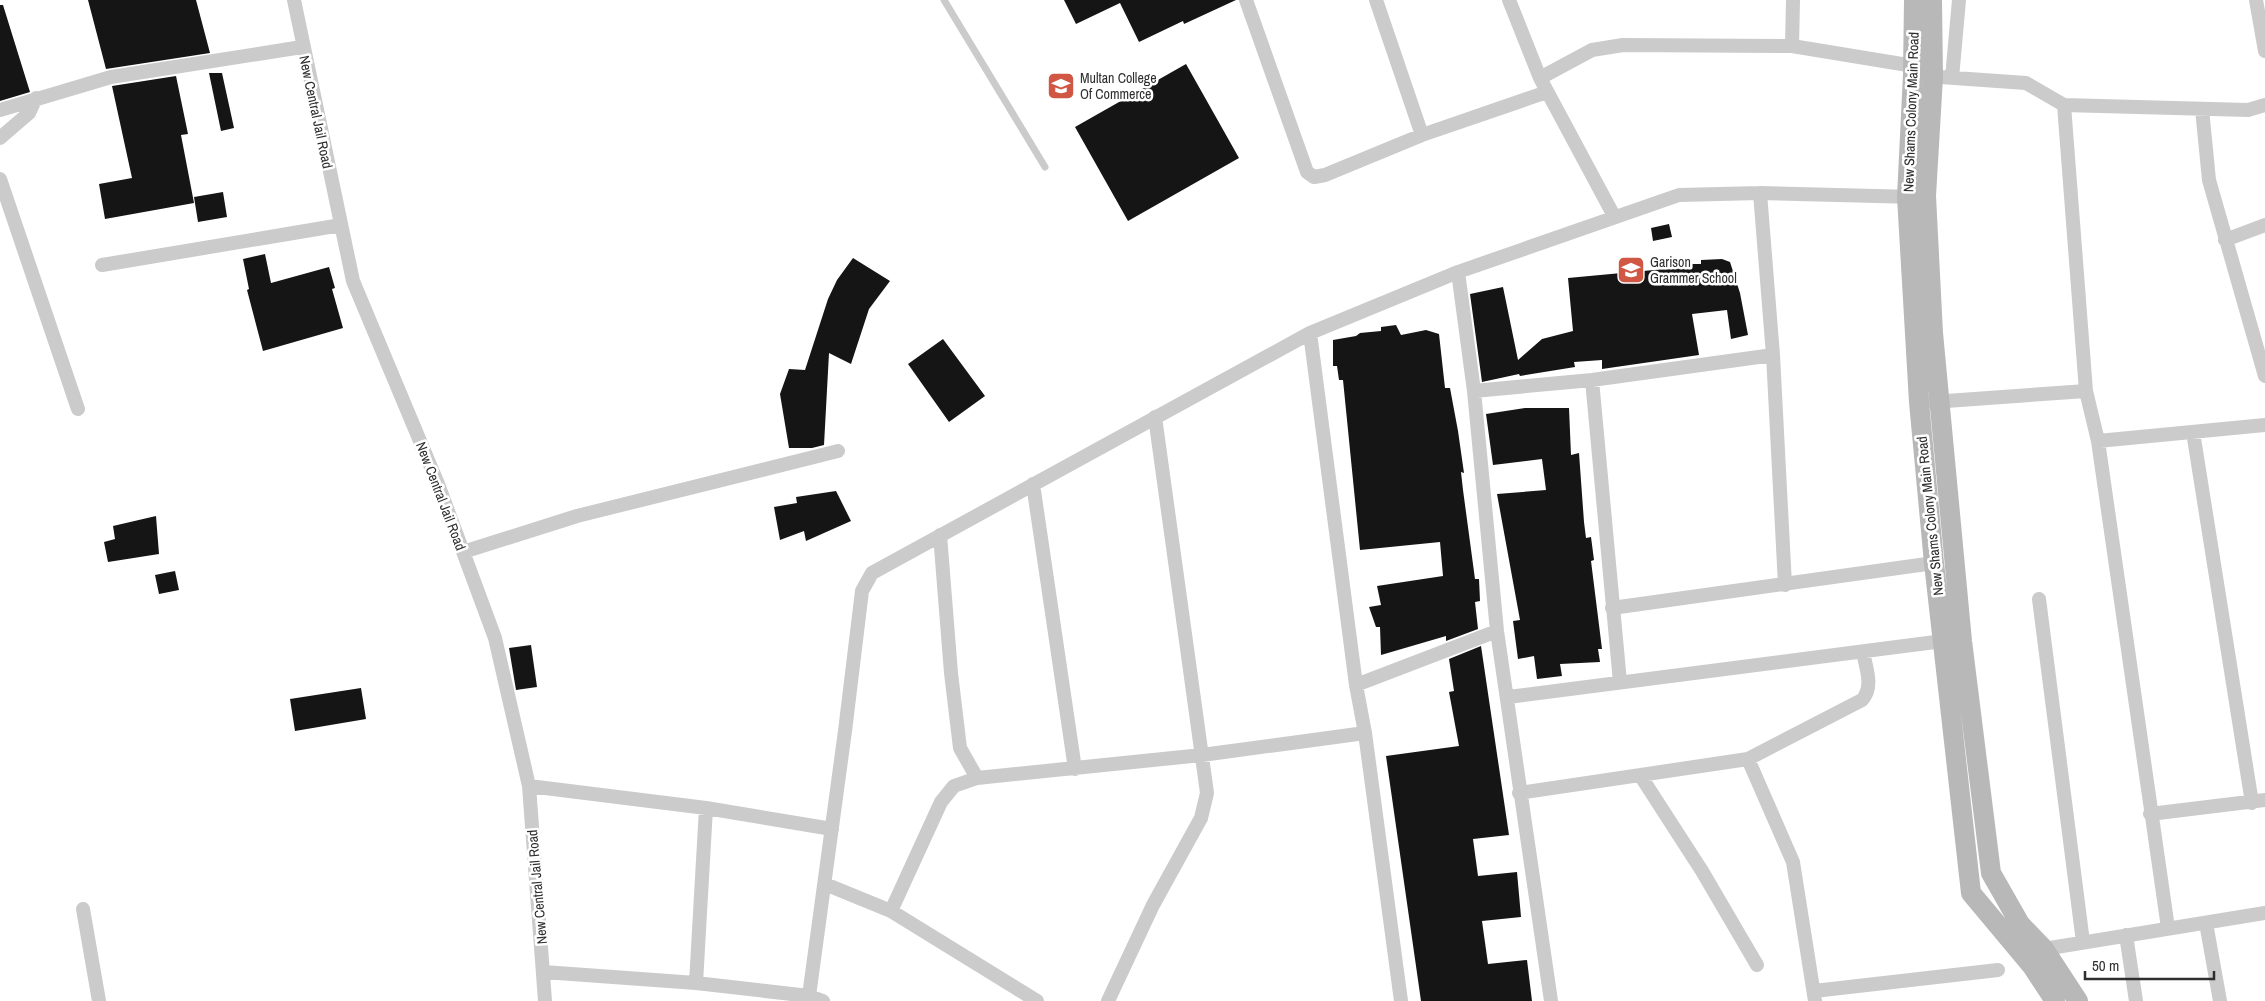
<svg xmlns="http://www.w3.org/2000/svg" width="2265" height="1001" font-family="'Archivo Narrow',sans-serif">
<rect width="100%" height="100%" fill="#fff"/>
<path fill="#151515" d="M 88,0 L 196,0 L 210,53 L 106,69 Z
M 1064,0 L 1236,0 L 1184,24 L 1183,21 L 1139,42 L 1120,3 L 1076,24 Z
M 0,5 L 3,5 L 30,92 L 0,101 Z
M 1186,64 L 1239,158 L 1128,221 L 1075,127 Z
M 209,73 L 222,73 L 234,128 L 221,131 Z
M 176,76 L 188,134 L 181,135 L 194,203 L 105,219 L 99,184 L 132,178 L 112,86 Z
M 223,192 L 227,217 L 198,222 L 194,197 Z
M 1669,224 L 1672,237 L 1653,241 L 1651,228 Z
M 265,254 L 271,283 L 329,267 L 335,288 L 332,289 L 343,328 L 263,351 L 247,290 L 249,289 L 243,259 Z
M 853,258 L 890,281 L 869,309 L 851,364 L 829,353 L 824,445 L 812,448 L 789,448 L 780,394 L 789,369 L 805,370 L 828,299 L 837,280 Z
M 1722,259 L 1730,262 L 1740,293 L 1748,335 L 1731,339 L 1727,310 L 1692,314 L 1699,355 L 1602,369 L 1602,360 L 1574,362 L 1575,367 L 1520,376 L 1519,374 L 1482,382 L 1470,294 L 1503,287 L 1518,360 L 1542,339 L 1573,331 L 1568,278 L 1686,267 L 1686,264 L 1701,264 L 1701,260 Z
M 1396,325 L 1401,335 L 1426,330 L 1439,334 L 1445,388 L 1450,388 L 1458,431 L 1464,473 L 1461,472 L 1463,490 L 1475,579 L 1479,579 L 1480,601 L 1475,602 L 1478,629 L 1446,641 L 1446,636 L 1381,655 L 1380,627 L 1376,627 L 1369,607 L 1381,605 L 1377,586 L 1443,576 L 1440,542 L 1360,550 L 1343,380 L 1339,380 L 1337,366 L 1333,366 L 1333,340 L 1356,336 L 1360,333 L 1381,331 L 1381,327 Z
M 943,339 L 985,396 L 949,422 L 908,364 Z
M 1525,408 L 1569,408 L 1571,455 L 1579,453 L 1584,522 L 1586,538 L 1591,537 L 1594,560 L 1591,561 L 1602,649 L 1598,649 L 1600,662 L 1560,664 L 1562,676 L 1537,679 L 1534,656 L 1518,659 L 1513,621 L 1520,620 L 1497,494 L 1546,490 L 1542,459 L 1493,465 L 1486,414 Z
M 836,491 L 851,521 L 806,541 L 804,531 L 780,540 L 774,507 L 797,503 L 796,497 Z
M 156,516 L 159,554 L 108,562 L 104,542 L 115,539 L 113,526 Z
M 175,571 L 179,590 L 159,594 L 155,575 Z
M 531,645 L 537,687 L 516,690 L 509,648 Z
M 1481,646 L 1509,835 L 1473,839 L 1478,876 L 1517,872 L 1521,917 L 1482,921 L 1488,964 L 1527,960 L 1532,1001 L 1421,1001 L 1386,756 L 1459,746 L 1449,692 L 1454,691 L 1449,659 Z
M 361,688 L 366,719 L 295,731 L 290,699 Z"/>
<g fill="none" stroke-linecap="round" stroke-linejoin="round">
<path stroke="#cbcbcb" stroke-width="7" d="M 944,0 L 1045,167"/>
<path stroke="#cbcbcb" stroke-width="14" d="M 294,0 L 353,281 L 438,484 L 495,638 L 529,786 L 545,1001
M 1246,0 L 1307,172 L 1314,177 L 1325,175 L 1422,135 L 1547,92
M 1376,0 L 1422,135
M 1509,0 L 1540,78 L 1614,216
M 2256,0 L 2265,51
M 1792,46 L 1793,0
M 1926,76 L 2026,83 L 2064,105 L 2248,110 L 2265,105
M 1540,78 L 1592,50 L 1623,45 L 1792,46 L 1914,66
M 1952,78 L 1959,0
M 2064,105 L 2086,391 L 2098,441 L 2168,928
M 2202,109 L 2209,180 L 2265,376
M 0,110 L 111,77 L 302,47
M 0,138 L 29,113 L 36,98
M 0,179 L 78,409
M 1760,193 L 1773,355 L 1785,585
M 2225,240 L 2265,225
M 102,265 L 341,225
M 1458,272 L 1474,391 L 1497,631 L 1551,1001
M 1310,333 L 1356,685 L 1365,733 L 1401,1001
M 1592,380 L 1620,682
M 1474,391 L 1592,380 L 1773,355
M 1932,402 L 2086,391
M 2193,432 L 2252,803
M 2098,441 L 2265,425
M 1033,484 L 1075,769
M 940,535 L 951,673 L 960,748 L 977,778
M 463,552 L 577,516 L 838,451
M 2039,599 L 2083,942
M 1612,608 L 1934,563
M 1356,685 L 1497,631
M 1508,697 L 1943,641
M 1748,759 L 1793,862 L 1815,1001
M 1640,775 L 1702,871 L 1757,965
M 529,786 L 706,808 L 832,829
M 1519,793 L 1748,759 L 1862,700 C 1874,687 1866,668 1863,652
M 2150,814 L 2265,800
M 825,884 L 891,911 L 1037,1001
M 83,909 L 99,1001
M 891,911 L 941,802 L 954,786 L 977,778 L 1202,755 L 1365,733
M 2206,923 L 2220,1001
M 2126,935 L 2136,1001
M 2044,949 L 2265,913
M 544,972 L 696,983 L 809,996 L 823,1001
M 696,983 L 706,808
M 1814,991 L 1998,970
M 809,996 L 845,731 L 862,591 L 872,573 L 1310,333 L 1458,272 L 1679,195 L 1760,193 L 1915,197
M 1108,1001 L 1153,905 L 1201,818 L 1207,793 L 1155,417"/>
<path stroke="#b8b8b8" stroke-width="20" d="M 1914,0 L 1913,74 L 1907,197 L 1919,402 L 1934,563 L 1971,893 L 2032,966 L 2055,1001
M 1932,0 L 1933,77 L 1926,196 L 1933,333 L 1962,641 L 1991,873 L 2020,924 L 2044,949 L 2078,1001"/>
</g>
<defs>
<g id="university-square" transform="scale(1.4375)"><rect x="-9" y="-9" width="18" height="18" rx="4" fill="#d15745" stroke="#fff"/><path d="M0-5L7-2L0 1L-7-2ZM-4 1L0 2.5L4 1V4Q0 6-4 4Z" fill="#fff"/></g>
<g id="school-square" transform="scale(1.4375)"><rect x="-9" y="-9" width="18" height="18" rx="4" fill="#d15745" stroke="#fff"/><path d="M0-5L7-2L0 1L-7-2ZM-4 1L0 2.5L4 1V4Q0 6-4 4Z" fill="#fff"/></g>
</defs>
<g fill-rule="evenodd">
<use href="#university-square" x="1061" y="86"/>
<use href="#school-square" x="1631" y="270"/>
</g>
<g text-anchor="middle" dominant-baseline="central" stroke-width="5" stroke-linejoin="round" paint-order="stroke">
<g font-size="14" fill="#2e2e2e" stroke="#fff" text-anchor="start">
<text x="1080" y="78">Multan College<tspan x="1080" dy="16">Of Commerce</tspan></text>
<text x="1650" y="262">Garison<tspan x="1650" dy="16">Grammer School</tspan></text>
</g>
<g font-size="14" fill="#2e2e2e" stroke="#fff">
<text transform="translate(316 112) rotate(78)">New Central Jail Road</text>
<text transform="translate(1911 112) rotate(-88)">New Shams Colony Main Road</text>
<text transform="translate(441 496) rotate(69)">New Central Jail Road</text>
<text transform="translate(1930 516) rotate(-96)">New Shams Colony Main Road</text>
<text transform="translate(537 887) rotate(-95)">New Central Jail Road</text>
</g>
</g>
<path d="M2085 971v8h129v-8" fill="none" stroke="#2e2e2e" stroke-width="2.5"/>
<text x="2092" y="971" font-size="15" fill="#2e2e2e" stroke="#ffffff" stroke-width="4" paint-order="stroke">50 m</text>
</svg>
